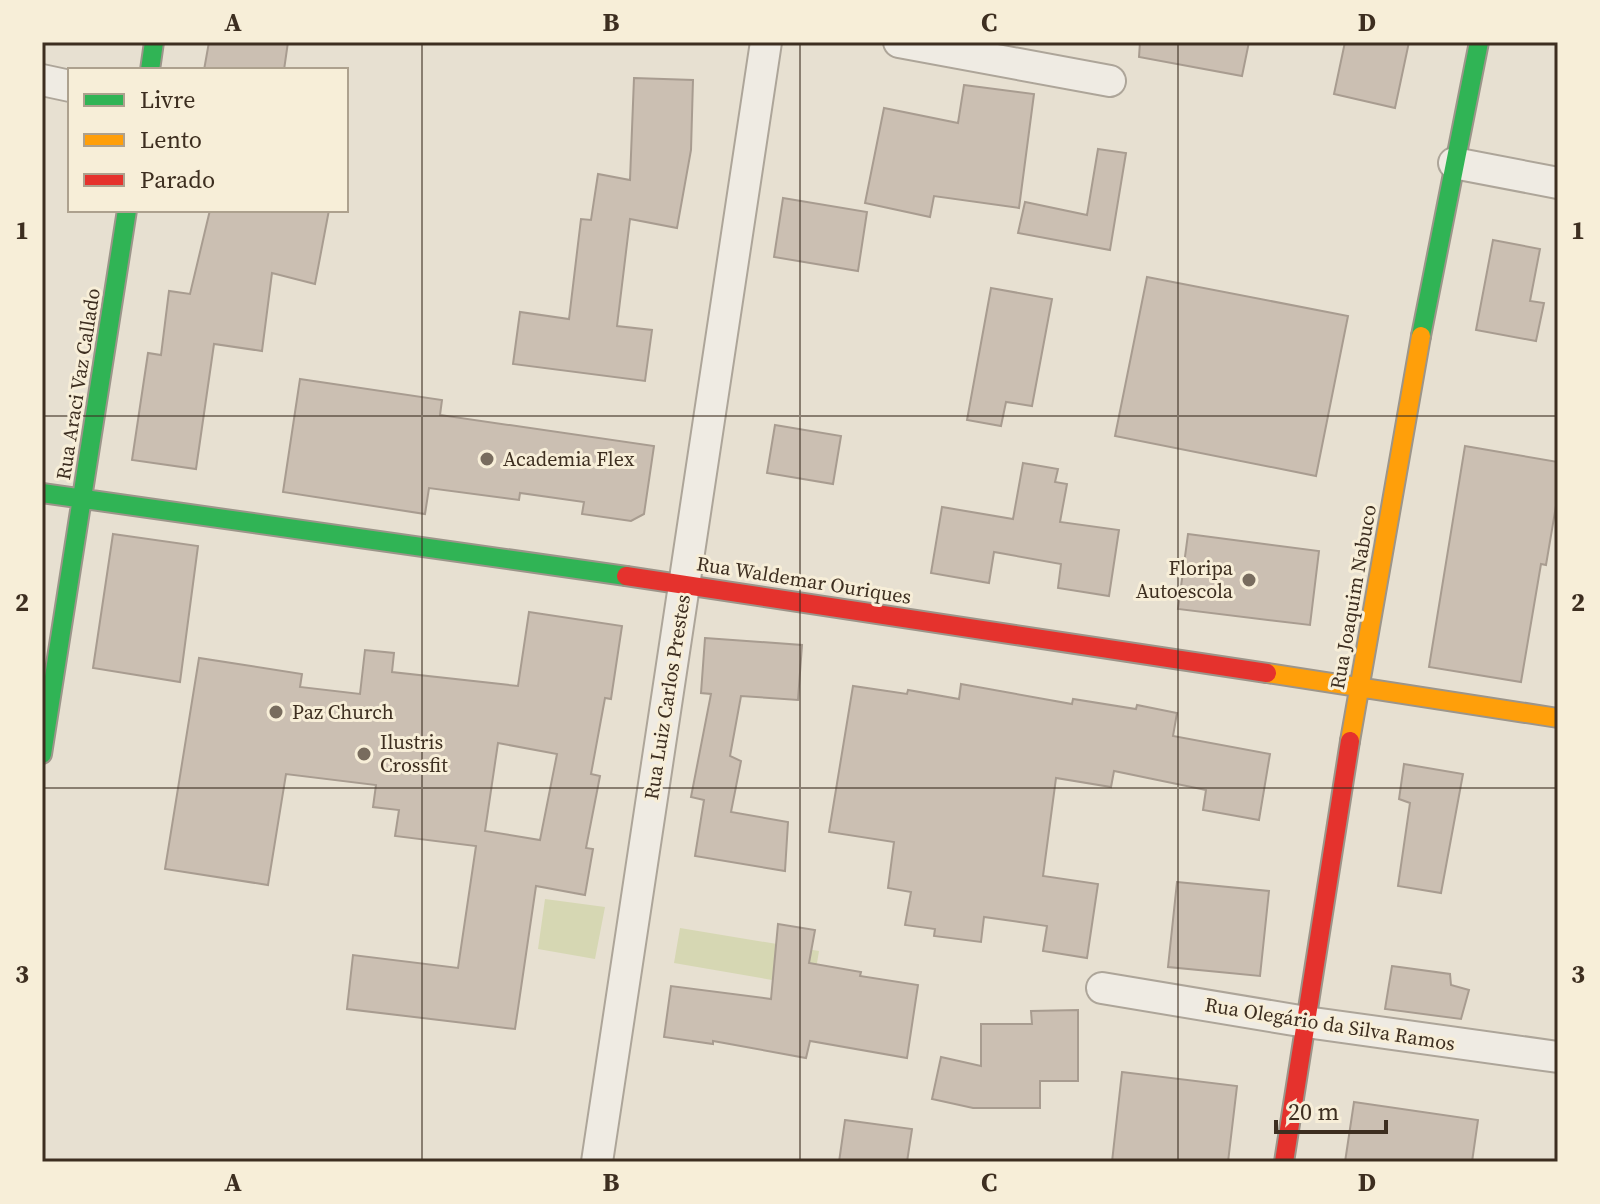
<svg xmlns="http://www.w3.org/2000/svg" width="1600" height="1204" font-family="'Source Serif 4',serif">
<rect width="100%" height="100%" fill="#e7e0d1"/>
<path fill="#d6d7b3" d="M 545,899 L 605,907 L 595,959 L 538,949 Z
M 680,928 L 819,951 L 813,987 L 674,963 Z"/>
<path fill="#cbbfb2" stroke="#a89c90" stroke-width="2" fill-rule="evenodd" d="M 209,42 L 288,42 L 284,70 L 204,70 Z
M 1140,42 L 1249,42 L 1242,76 L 1139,57 Z
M 1345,42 L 1409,42 L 1395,108 L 1334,94 Z
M 634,78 L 693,80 L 691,150 L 677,228 L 630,219 L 617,326 L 652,330 L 645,381 L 513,364 L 520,312 L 569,319 L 581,219 L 591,220 L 598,174 L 630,180 Z
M 964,85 L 1034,94 L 1019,208 L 934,196 L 930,217 L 865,203 L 884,108 L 958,123 Z
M 1098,149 L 1126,153 L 1110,250 L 1018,233 L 1025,202 L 1087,215 Z
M 783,198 L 867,212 L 858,271 L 774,257 Z
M 210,210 L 329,210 L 315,284 L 272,273 L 262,351 L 214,344 L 196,469 L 132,460 L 148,353 L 161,355 L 169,291 L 190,294 Z
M 1493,240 L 1540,249 L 1530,301 L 1544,303 L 1536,341 L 1476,330 Z
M 1147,277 L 1348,316 L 1316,476 L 1115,436 Z
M 991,288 L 1052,299 L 1032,406 L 1006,402 L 1001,426 L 967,420 Z
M 300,379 L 442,400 L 440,415 L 654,446 L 644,514 L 631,521 L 582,514 L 584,502 L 520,493 L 519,500 L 429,488 L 425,514 L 283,492 Z
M 775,425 L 841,436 L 833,484 L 767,473 Z
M 1465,446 L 1558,462 L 1558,494 L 1546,565 L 1541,564 L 1521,682 L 1429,667 Z
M 1023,463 L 1058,469 L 1055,482 L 1067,484 L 1060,522 L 1119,530 L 1109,596 L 1058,588 L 1061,564 L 994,552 L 989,583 L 931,573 L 942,507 L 1013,519 Z
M 113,534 L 198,546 L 180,682 L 93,668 Z
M 1188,534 L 1319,551 L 1310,625 L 1178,609 Z
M 529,612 L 622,626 L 611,699 L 605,698 L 591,774 L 600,776 L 586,848 L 593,849 L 585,895 L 536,886 L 515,1029 L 347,1009 L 353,955 L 458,968 L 476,846 L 395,836 L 399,810 L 373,807 L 376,785 L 286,774 L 268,885 L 165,869 L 199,658 L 302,674 L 300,687 L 360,694 L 365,650 L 394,653 L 392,672 L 518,686 ZM 498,743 L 557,754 L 540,840 L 485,831 Z
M 705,638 L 802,645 L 798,700 L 741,696 L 730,756 L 741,761 L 731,812 L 788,822 L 785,871 L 695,856 L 704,800 L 691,797 L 711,694 L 701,693 Z
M 961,684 L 1072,704 L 1073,699 L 1136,709 L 1137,705 L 1177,713 L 1173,736 L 1270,754 L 1259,820 L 1203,810 L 1206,790 L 1114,771 L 1111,787 L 1056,778 L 1043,876 L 1098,884 L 1087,958 L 1043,951 L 1047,926 L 984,917 L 981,942 L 934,936 L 935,929 L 905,925 L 911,892 L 888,888 L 894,842 L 829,832 L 853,686 L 907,694 L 908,690 L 959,699 Z
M 1404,764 L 1463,774 L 1441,893 L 1398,886 L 1410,803 L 1399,799 Z
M 1177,882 L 1269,891 L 1260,976 L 1168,967 Z
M 778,924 L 815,930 L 809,963 L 861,972 L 860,976 L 918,985 L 907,1058 L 810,1041 L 806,1058 L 713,1041 L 713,1044 L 664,1037 L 671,986 L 771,999 Z
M 1392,966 L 1450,974 L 1451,985 L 1469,990 L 1461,1019 L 1385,1009 Z
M 1078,1010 L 1078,1081 L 1040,1081 L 1040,1108 L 973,1108 L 932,1099 L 941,1057 L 981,1066 L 981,1024 L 1032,1024 L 1031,1011 Z
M 1122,1072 L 1237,1086 L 1228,1162 L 1112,1162 Z
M 1354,1102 L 1478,1120 L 1472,1162 L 1345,1162 Z
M 845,1120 L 912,1129 L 907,1162 L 839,1162 Z"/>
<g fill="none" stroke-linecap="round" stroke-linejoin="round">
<g stroke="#ada599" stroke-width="34">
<path id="street" d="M 899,42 L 1110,81
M 42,80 L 70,86
M 1454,163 L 1558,183
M 1102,988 L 1306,1022 L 1558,1057
M 597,1162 L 766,42"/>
</g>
<g stroke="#9c958a" stroke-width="22">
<path id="fast" d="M 150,70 L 154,42
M 1421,336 L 1479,42
M 42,493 L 626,576
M 42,754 L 127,210"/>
</g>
<g stroke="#9c958a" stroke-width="22">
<path id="slow" d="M 1267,673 L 1558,718
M 1350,741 L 1421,336"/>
</g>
<g stroke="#9c958a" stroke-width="22">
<path id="jam" d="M 626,576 L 1267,673
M 1284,1162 L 1350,741"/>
</g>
<use href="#street" stroke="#efebe3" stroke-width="30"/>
<use href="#fast" stroke="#30b455" stroke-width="18"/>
<use href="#slow" stroke="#ff9f0a" stroke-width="18"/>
<use href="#jam" stroke="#e5322d" stroke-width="18"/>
</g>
<path fill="none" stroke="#3d2e20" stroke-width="2" stroke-opacity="0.55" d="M 422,42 L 422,1162M 800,42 L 800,1162M 1178,42 L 1178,1162M 42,416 L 1558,416M 42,788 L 1558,788"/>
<g fill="#786c5e" stroke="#f7eed8" stroke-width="3">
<circle cx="487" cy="459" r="8"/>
<circle cx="1249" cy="580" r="8"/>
<circle cx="276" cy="712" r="8"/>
<circle cx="364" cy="754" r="8"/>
</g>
<g text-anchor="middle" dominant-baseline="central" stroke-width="6" stroke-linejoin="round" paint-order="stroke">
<g font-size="20" fill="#3d2e20" stroke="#f7eed8">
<text transform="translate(78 384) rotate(-81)">Rua Araci Vaz Callado</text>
<text transform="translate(804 580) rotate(9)">Rua Waldemar Ouriques</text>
<text transform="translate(1353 597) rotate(-80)">Rua Joaquim Nabuco</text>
<text transform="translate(667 697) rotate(-81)">Rua Luiz Carlos Prestes</text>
<text transform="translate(1330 1024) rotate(9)">Rua Olegário da Silva Ramos</text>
</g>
<g font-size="20" fill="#3d2e20" stroke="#f7eed8" text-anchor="start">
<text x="503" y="459">Academia Flex</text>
<text x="1233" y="568" text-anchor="end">Floripa<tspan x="1233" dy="23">Autoescola</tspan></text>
<text x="292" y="712">Paz Church</text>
<text x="380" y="742">Ilustris<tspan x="380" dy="23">Crossfit</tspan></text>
</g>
</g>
<rect width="1600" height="1204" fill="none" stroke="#f7eed8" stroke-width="88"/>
<rect x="68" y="68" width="280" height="144" fill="#f7eed8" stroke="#ada18e" stroke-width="2"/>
<rect x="84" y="94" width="40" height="12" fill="#30b455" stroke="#ada18e" stroke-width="2"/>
<text x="140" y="108" font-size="24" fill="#3d2e20">Livre</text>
<rect x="84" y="134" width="40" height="12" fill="#ff9f0a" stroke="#ada18e" stroke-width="2"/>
<text x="140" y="148" font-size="24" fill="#3d2e20">Lento</text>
<rect x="84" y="174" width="40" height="12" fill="#e5322d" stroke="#ada18e" stroke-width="2"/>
<text x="140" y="188" font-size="24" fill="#3d2e20">Parado</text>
<path d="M1276 1120v12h110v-12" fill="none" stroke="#3d2e20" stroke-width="4"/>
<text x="1288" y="1120" font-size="24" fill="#3d2e20" stroke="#f7eed8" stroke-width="6" paint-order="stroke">20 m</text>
<rect x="44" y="44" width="1512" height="1116" fill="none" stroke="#3d2e20" stroke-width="3"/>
<g font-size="26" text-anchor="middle" font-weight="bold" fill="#3d2e20">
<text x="233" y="31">A</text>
<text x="611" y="31">B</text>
<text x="989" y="31">C</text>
<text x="1367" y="31">D</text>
<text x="22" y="239">1</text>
<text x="1578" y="239">1</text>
<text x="22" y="611">2</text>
<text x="1578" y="611">2</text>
<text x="22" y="983">3</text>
<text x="1578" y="983">3</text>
<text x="233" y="1191">A</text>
<text x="611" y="1191">B</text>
<text x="989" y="1191">C</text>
<text x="1367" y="1191">D</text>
</g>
</svg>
